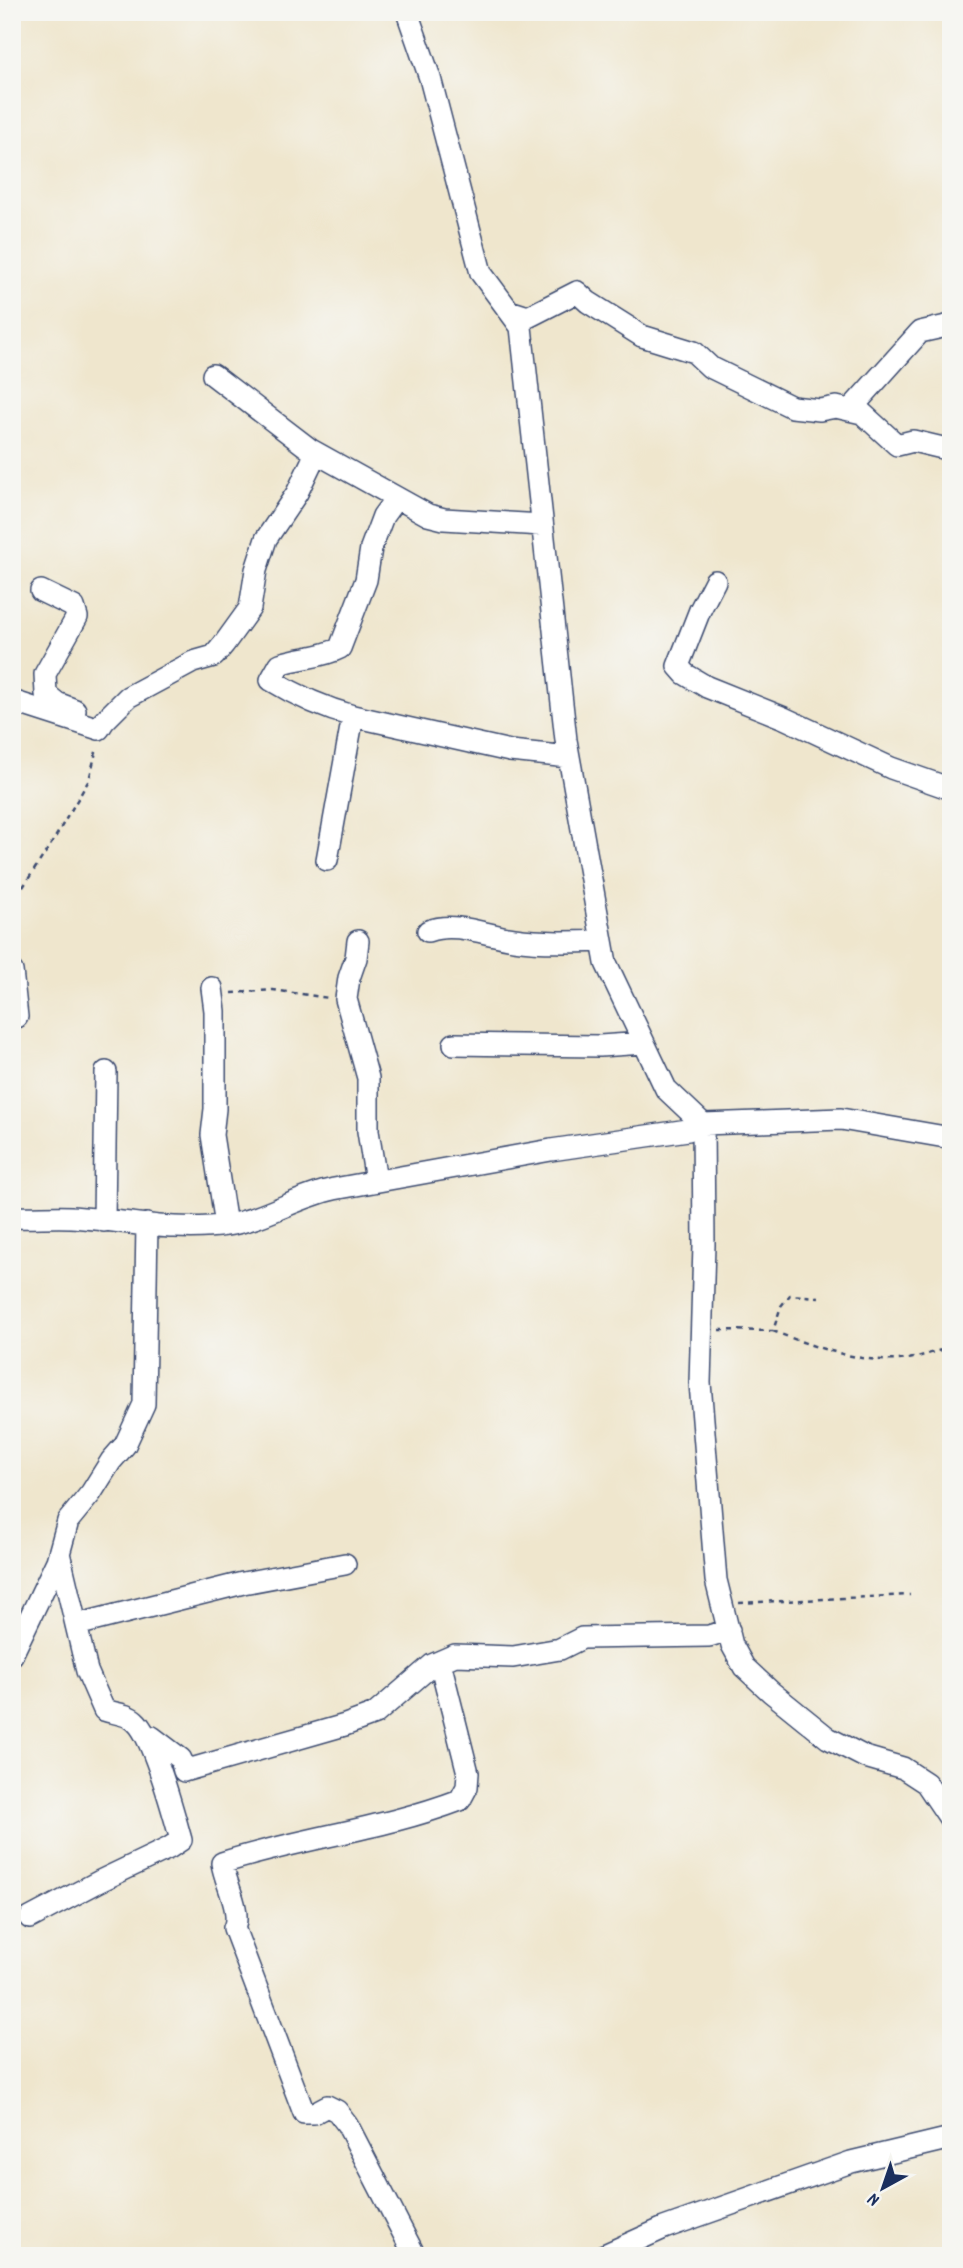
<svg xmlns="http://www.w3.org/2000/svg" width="963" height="2268" font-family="Dekko,sans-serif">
<rect width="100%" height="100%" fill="#f6f6f2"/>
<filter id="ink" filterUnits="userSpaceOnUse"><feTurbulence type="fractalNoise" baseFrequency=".0143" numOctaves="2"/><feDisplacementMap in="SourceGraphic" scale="14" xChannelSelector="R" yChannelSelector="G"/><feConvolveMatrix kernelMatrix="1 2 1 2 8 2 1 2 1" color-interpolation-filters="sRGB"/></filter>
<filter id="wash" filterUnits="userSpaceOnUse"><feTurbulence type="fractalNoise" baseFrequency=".00686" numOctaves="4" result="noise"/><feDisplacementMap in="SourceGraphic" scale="28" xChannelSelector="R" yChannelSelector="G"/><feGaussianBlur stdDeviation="1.57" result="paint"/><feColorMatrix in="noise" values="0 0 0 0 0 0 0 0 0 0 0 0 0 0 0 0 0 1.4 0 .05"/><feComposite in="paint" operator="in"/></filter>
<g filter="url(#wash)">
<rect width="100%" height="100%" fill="#efe6cd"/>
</g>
<g filter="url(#ink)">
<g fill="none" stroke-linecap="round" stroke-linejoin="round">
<g stroke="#3b4a6f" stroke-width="24">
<path id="minor" d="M 407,12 L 430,78 L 481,273 L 521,327 L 566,740 L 606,963 L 666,1089 L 703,1124 L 841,1119 L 951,1138
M 509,311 L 528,317 L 577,292 L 588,302 L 642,336 L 694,352 L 710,367 L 792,407 L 820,410 L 836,407 L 862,413 L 897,445 L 913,441 L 951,450
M 213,375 L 311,450 L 428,515 L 444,519 L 542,525
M 850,410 L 920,332 L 951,325
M 396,498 L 383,516 L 371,548 L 366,580 L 340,648 C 321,658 300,657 280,664 L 271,680 C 297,696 323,708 353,716 L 510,751 L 569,757
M 715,581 L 700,610 L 678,666 L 685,674 L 707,687 L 784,718 L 891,768 L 951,789
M 41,591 L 74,607 L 77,617 L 45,674 L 46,694 L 57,703 L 75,710
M 12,701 L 99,729 L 104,721 L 128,697 L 193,662 L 214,656 L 224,644 L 250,608 L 256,570 L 266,539 L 297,493 L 316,453
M 327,860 L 353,716
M 428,931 C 455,921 486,935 514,939 C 543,943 573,942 602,941
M 358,941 L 356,958 L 349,978 L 346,999 L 368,1078 L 368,1131 L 376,1181
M 12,971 L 17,1017 L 12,1017
M 212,988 L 215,1011 L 215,1109 L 212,1135 L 226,1225
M 454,1044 L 600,1046 L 644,1043
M 12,1217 C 32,1218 52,1216 71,1217 C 123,1220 176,1233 227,1225 C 265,1219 297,1197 334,1189 L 551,1150 L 688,1130 L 703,1124 L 704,1245 L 700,1383 L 716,1580 L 732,1645 L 744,1667 L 771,1692 L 828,1738 L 865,1757 L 903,1768 L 926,1783 L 951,1820
M 104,1221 L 106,1072
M 76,1625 L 243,1583 L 345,1564
M 12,1655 L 57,1561 L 68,1521 L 91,1493 L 111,1461 L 125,1445 L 144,1404 L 147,1224
M 148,1739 L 152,1737 L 181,1759 L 184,1771 L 345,1725 L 375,1714 L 432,1665 L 455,1655 L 513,1657 L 560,1649 L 582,1638 L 709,1636 L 729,1630
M 30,1918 L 100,1881 L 169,1848 L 181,1840 C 174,1815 153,1736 135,1721 C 128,1714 113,1713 104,1710 L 87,1671 L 59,1553
M 415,2256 L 347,2124 L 337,2111 L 327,2106 L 314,2113 L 304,2113 L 234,1928 C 242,1911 225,1883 222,1863 C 300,1838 384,1829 460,1800 L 467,1787 L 468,1773 L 440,1662
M 602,2256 L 664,2228 L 851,2162 L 951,2138"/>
</g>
<path stroke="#3b4a6f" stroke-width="2.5" stroke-dasharray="5 5" stroke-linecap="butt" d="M 12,904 L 53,841 L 89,780 L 97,748
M 232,993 L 273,990 L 329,998
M 719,1330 L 773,1331 L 781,1306 L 790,1295 L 819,1297
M 773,1331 C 814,1347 869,1367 913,1358 C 926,1355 938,1350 951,1348
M 739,1603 L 910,1595"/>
<use href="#minor" stroke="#fff" stroke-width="21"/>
</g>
</g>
<rect width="963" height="2268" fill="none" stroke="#f6f6f2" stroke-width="42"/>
<g transform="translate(883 2188) rotate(220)" stroke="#f6f6f2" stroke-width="5" paint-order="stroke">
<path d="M0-5L12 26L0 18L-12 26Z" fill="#1b2f5e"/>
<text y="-10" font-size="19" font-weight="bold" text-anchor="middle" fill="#1b2f5e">N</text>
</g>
</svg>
